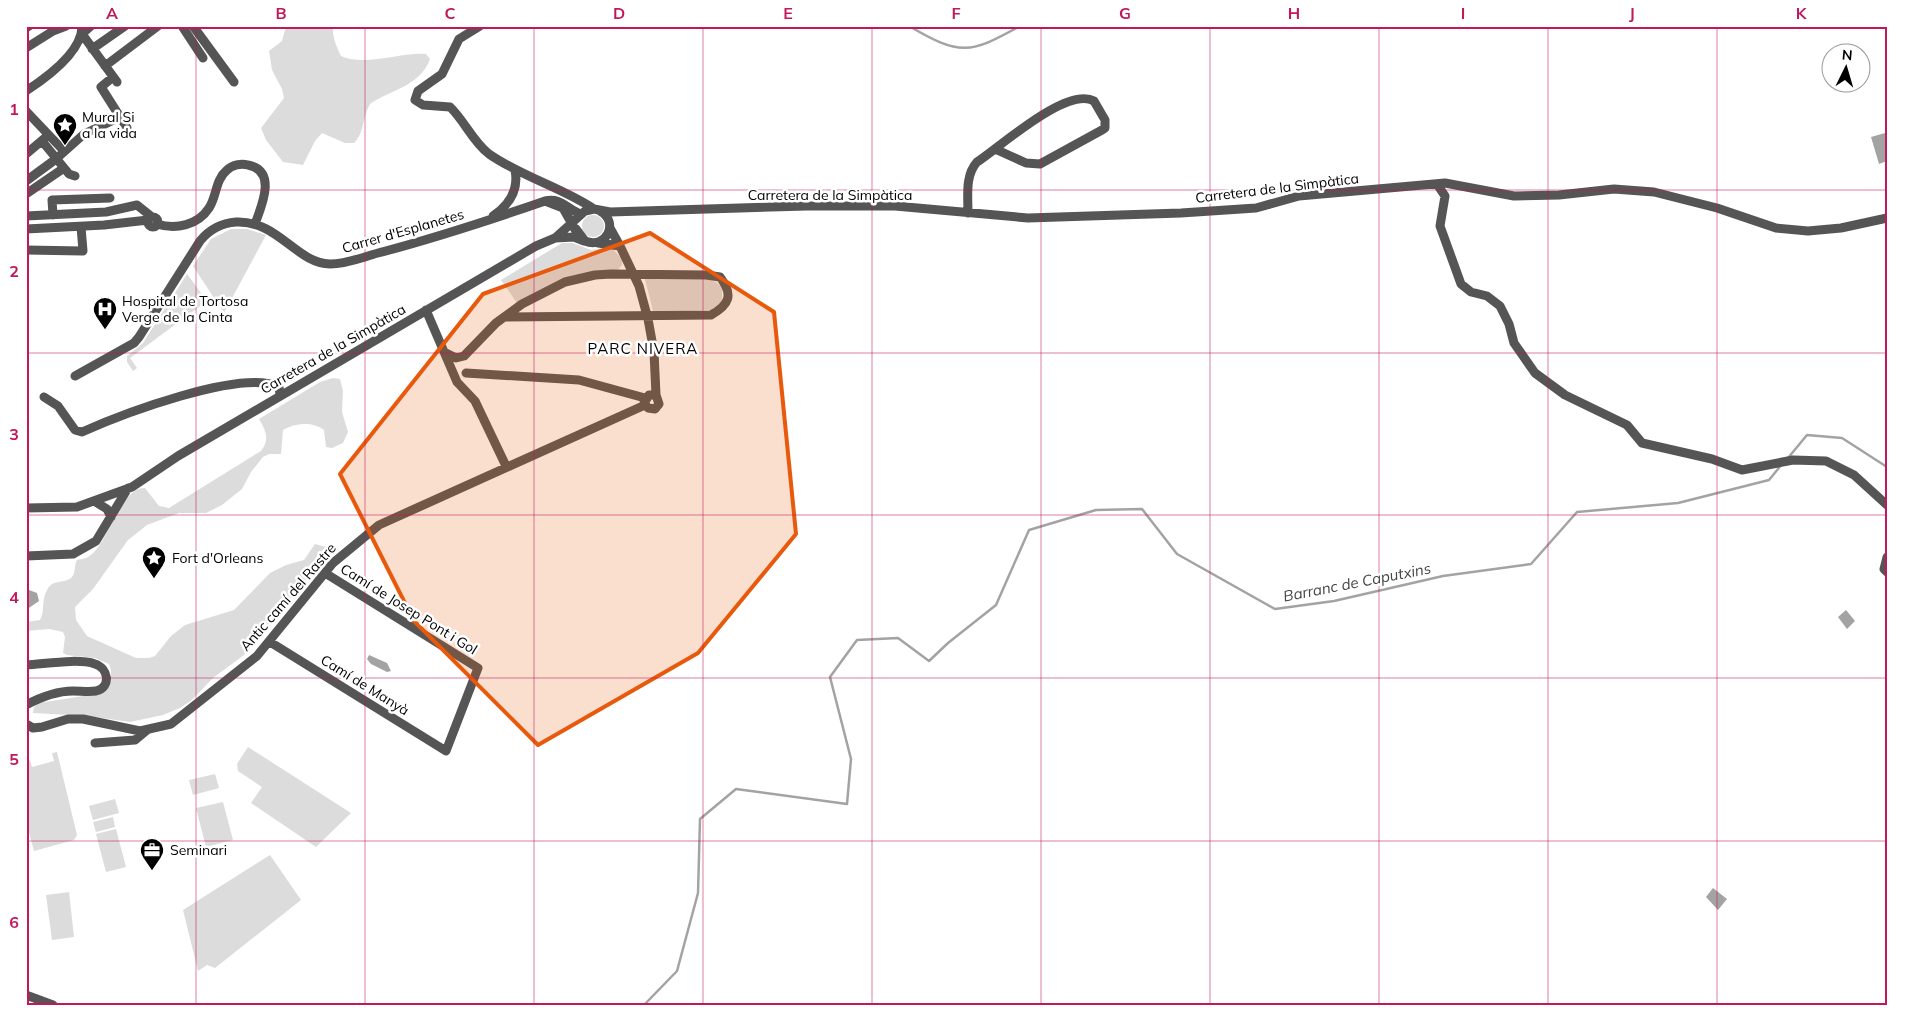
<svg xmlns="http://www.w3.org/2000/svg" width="1913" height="1031" font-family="Mulish,sans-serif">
<rect width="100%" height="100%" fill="#fff"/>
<path fill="#dcdcdc" d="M 286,26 L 333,26 C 332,37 337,47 341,56 C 367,67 399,52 426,54 L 430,59 C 421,85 392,90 371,103 C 362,115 365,133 354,143 L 345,143 L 322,133 L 315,141 L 303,165 L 283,162 L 266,140 L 261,128 L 284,98 L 282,89 L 272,70 L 269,51 L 282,41 Z
M582 226a11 11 0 1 1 22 0a11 11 0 1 1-22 0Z
M 231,229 L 247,229 L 266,235 L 224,313 L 193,266 L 211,239 Z
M 562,243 L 573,243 L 591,250 L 611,247 L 622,259 L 622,265 L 618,270 C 581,273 548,284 517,303 L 501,280 Z
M 187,274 L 207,301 L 130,358 L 137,368 L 133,371 L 127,362 L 127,356 L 143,343 Z
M 645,279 L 708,279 L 716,282 L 722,287 L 722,301 L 711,310 L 653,311 Z
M 333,378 L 340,379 L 343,391 L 342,412 L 348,432 L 343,443 L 332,448 L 326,447 L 324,430 C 312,421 295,423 283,430 L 281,454 L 269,454 L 263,457 L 251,472 L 242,489 L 222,505 L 206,513 L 179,513 L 147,525 L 128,540 L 93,589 L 75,607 L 76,620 L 87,636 L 136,658 L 149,658 L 155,656 L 171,636 L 185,625 L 234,610 L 270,573 L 286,565 L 304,560 L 315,544 L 326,547 L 325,553 L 319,565 L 244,655 L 213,678 L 192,700 L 180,708 L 163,715 L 130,722 L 88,716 L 33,713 L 34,707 L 39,703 L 102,693 C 109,684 114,676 109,664 L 95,658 L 67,655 L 63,653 L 65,637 L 63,632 L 49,629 L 26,631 L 26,622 L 40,620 C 45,612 41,601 47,590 C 53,579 62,584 71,578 C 76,574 74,565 77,560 C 83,559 88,558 92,554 C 108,541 122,486 145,488 L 159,506 L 169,508 L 261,451 C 270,439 266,431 259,419 L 320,382 Z
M 248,747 L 351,813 L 316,847 L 251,803 L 262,787 L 238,771 L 237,764 Z
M 57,752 L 77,835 L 74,840 L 34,851 L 26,821 L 26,762 L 30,760 L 32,767 L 54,761 L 52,753 Z
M 215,774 L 219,788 L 193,795 L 189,780 Z
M 115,799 L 119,813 L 93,820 L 89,806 Z
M 223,802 L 233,840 L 206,847 L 196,808 Z
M 113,817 L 115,827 L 96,832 L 93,822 Z
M 116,829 L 126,867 L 106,872 L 96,834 Z
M 270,855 L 301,900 L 215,968 L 207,965 L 198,971 L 183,910 Z
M 69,892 L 74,937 L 52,940 L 46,895 Z"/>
<path fill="#a3a3a3" d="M 1885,133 L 1887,161 L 1879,164 L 1871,137 Z
M 29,590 L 37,593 L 39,601 L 26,610 L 26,593 Z
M 1846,610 L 1855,621 L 1847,629 L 1838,617 Z
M 369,655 L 387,663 L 391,671 L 387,672 L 371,664 L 367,659 Z
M 1713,888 L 1727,899 L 1718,910 L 1706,897 Z"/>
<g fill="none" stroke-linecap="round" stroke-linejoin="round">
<path stroke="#a3a3a3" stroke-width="2.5" d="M 909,26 C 960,56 970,54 1020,26
M 1788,458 L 1807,435 L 1842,438 L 1887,467
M 644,1005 L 677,971 L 698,893 L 700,819 L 736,789 L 847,804 L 851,759 L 830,677 L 857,640 L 898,638 L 929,661 L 948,643 L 996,605 L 1029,530 L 1096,510 L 1142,509 L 1177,554 L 1275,609 L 1334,601 L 1443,576 L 1531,564 L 1577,512 L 1678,503 L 1769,480 L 1782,464"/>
<path stroke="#555" stroke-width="9" d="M 91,26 L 82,34 L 117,82
M 182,26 L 203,58
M 193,26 L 234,82
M 480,26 L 459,39 L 442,74 L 418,91 L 415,100 L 423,105 L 450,107 C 464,120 473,142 489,154 C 522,177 561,187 594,209
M 26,28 L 29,26
M 26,48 L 53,31 L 66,26
M 92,49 L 125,26
M 105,66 L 158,26
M 113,77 L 101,87 L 127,128
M 26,91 C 46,78 82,52 82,26
M 26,111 L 64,151
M 42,141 L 69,174 L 75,176
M 26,154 L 45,138
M 26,181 L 56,159 L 84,134 L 120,117
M 1437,184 L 1445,196 L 1440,226 L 1461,284 L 1471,292 L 1487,296 L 1500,306 L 1509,324 L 1514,343 L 1535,373 L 1565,395 L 1627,425 L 1642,443 L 1712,459 L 1742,470 L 1793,460 L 1826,461 L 1854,475 L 1887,505
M 26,194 L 64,168
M 968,213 C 968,196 965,175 977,162 C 1000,147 1067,86 1094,101 L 1105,120 L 1105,128 L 1102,130 L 1040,164 L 1026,163 L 995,149
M 53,215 L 52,200 L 110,198
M 26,216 L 106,212 L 137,205 L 152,217
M 493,216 C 509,205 519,190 515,170
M148 222a5 5 0 1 1 10 0a5 5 0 1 1-10 0Z
M 157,224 C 176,230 198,225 209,208 C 217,196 215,180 227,170 C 232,165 241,163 248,165 C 278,171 261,207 255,224
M 26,229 L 104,225 L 148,220
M 576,229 L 585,241 C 606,250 620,222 600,211
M 577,233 L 563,208 L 545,201 C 562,197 567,210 581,214
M 555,238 L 574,237 L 584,241
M 598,243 L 620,246 L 610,228
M 620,246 L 639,286 L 648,319 L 654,352 L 656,395 L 659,404 L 655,409 L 648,408 L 644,403 L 649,395 L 656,395
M 26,250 L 83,251 L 81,227
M 426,310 L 457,382 L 475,401 L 506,466
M 446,353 L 456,358 L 464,356 L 496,323 L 522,304 L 565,282 L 595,275 L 611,274 L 706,275 L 720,277 C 734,295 729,305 711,315 L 505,317
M 466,373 L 579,380 L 645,398
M 75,376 L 134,343 L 139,337 L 200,241 C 209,230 221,223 236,222 C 278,220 297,264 330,264 C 347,264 363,257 378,253 C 435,238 490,220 545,201
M 44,397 L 58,406 L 75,430 L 82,432 C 120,415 242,368 279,387 L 280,395
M 94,501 L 107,509 L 111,517
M 26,508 L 77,507 L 132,487 L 178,456 L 536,246 L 555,238 L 585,211 L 594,209 L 610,212 L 807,206 L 895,206 L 1028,218 L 1181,213 L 1256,208 L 1299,196 L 1445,183 L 1514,196 L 1559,195 L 1614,189 L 1654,192 L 1717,208 L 1776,228 L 1808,231 L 1841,228 L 1887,218
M 26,556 L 73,554 L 96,541 L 128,488
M 1887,557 L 1884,569 L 1887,572
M 270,642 L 446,751 L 478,668 L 325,573
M 26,665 C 45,664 78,658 95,664 C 108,668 112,687 96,691 C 89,692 81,691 73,691 C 56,691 41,697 26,705
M 26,724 L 33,728 L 42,727 L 68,719 L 83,719 L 140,731 L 171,724 L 257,656 L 333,563 L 379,525 L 645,405
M 95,743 L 135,740 L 147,730
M 26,995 L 53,1005"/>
</g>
<path fill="#e8590c" fill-opacity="0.2" stroke="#e8590c" stroke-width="4" stroke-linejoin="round" d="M 650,233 L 774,312 L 796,534 L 698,653 L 538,745 L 414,621 L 340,474 L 483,294 Z"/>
<path fill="none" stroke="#c2185b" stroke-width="1" stroke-opacity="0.55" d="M 196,26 L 196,1005M 365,26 L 365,1005M 534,26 L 534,1005M 703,26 L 703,1005M 872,26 L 872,1005M 1041,26 L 1041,1005M 1210,26 L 1210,1005M 1379,26 L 1379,1005M 1548,26 L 1548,1005M 1717,26 L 1717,1005M 26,190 L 1887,190M 26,353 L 1887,353M 26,515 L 1887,515M 26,678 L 1887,678M 26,841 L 1887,841"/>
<defs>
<g id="sight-pin" transform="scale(1.25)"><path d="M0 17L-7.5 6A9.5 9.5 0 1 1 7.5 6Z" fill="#000" stroke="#fff"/><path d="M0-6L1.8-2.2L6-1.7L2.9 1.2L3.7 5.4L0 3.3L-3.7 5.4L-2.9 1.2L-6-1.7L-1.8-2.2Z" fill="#fff"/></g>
<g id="hospital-pin" transform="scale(1.25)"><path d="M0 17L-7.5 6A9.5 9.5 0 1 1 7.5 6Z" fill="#000" stroke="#fff"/><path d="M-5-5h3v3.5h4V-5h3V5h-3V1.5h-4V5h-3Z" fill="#fff"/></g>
<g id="office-pin" transform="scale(1.25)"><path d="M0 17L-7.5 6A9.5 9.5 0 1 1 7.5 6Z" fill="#000" stroke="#fff"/><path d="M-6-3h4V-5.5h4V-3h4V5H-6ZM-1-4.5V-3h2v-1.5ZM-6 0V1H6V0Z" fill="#fff"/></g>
</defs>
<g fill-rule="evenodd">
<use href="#sight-pin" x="65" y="125"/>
<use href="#hospital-pin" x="105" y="309"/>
<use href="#sight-pin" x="154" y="558"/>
<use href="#office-pin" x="152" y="850"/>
</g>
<g text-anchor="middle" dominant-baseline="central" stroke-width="5" stroke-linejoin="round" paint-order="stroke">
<g font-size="14" fill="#000" stroke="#fff" text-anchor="start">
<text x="82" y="117">Mural Si<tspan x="82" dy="16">a la vida</tspan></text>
<text x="122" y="301">Hospital de Tortosa<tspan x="122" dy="16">Verge de la Cinta</tspan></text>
<text x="172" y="558">Fort d'Orleans</text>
<text x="170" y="850">Seminari</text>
</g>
<g font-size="14" fill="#000" stroke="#fff">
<text transform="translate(1277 188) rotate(-7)">Carretera de la Simpàtica</text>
<text x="830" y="195">Carretera de la Simpàtica</text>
<text transform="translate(403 231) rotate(-16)">Carrer d'Esplanetes</text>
<text transform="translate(333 349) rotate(-30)">Carretera de la Simpàtica</text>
<text transform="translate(288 597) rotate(-49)">Antic camí del Rastre</text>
<text transform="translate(409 609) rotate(32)">Camí de Josep Pont i Gol</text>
<text transform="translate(365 685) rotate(32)">Camí de Manyà</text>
</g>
<g font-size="15" letter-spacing="1" fill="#000" stroke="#fff">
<text x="643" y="348">PARC NIVERA</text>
</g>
<g font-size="15" font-style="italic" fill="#444" stroke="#fff">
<text transform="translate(1357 582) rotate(-11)">Barranc de Caputxins</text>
</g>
</g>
<rect width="1913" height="1031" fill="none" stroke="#ffffff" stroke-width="55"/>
<g transform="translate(1846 68) rotate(5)"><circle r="24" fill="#ffffff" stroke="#999999"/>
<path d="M0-4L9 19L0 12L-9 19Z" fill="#000000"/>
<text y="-8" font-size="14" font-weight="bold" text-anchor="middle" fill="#000000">N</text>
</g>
<rect x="28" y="28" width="1858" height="976" fill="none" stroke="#c2185b" stroke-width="2"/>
<g font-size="16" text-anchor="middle" font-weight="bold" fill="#c2185b">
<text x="112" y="19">A</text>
<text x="281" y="19">B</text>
<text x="450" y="19">C</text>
<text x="619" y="19">D</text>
<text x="788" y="19">E</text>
<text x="956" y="19">F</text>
<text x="1125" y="19">G</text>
<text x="1294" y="19">H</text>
<text x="1463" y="19">I</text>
<text x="1632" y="19">J</text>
<text x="1801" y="19">K</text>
<text x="14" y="115">1</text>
<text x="14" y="277">2</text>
<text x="14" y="440">3</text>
<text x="14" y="603">4</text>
<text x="14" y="765">5</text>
<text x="14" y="928">6</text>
</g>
</svg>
